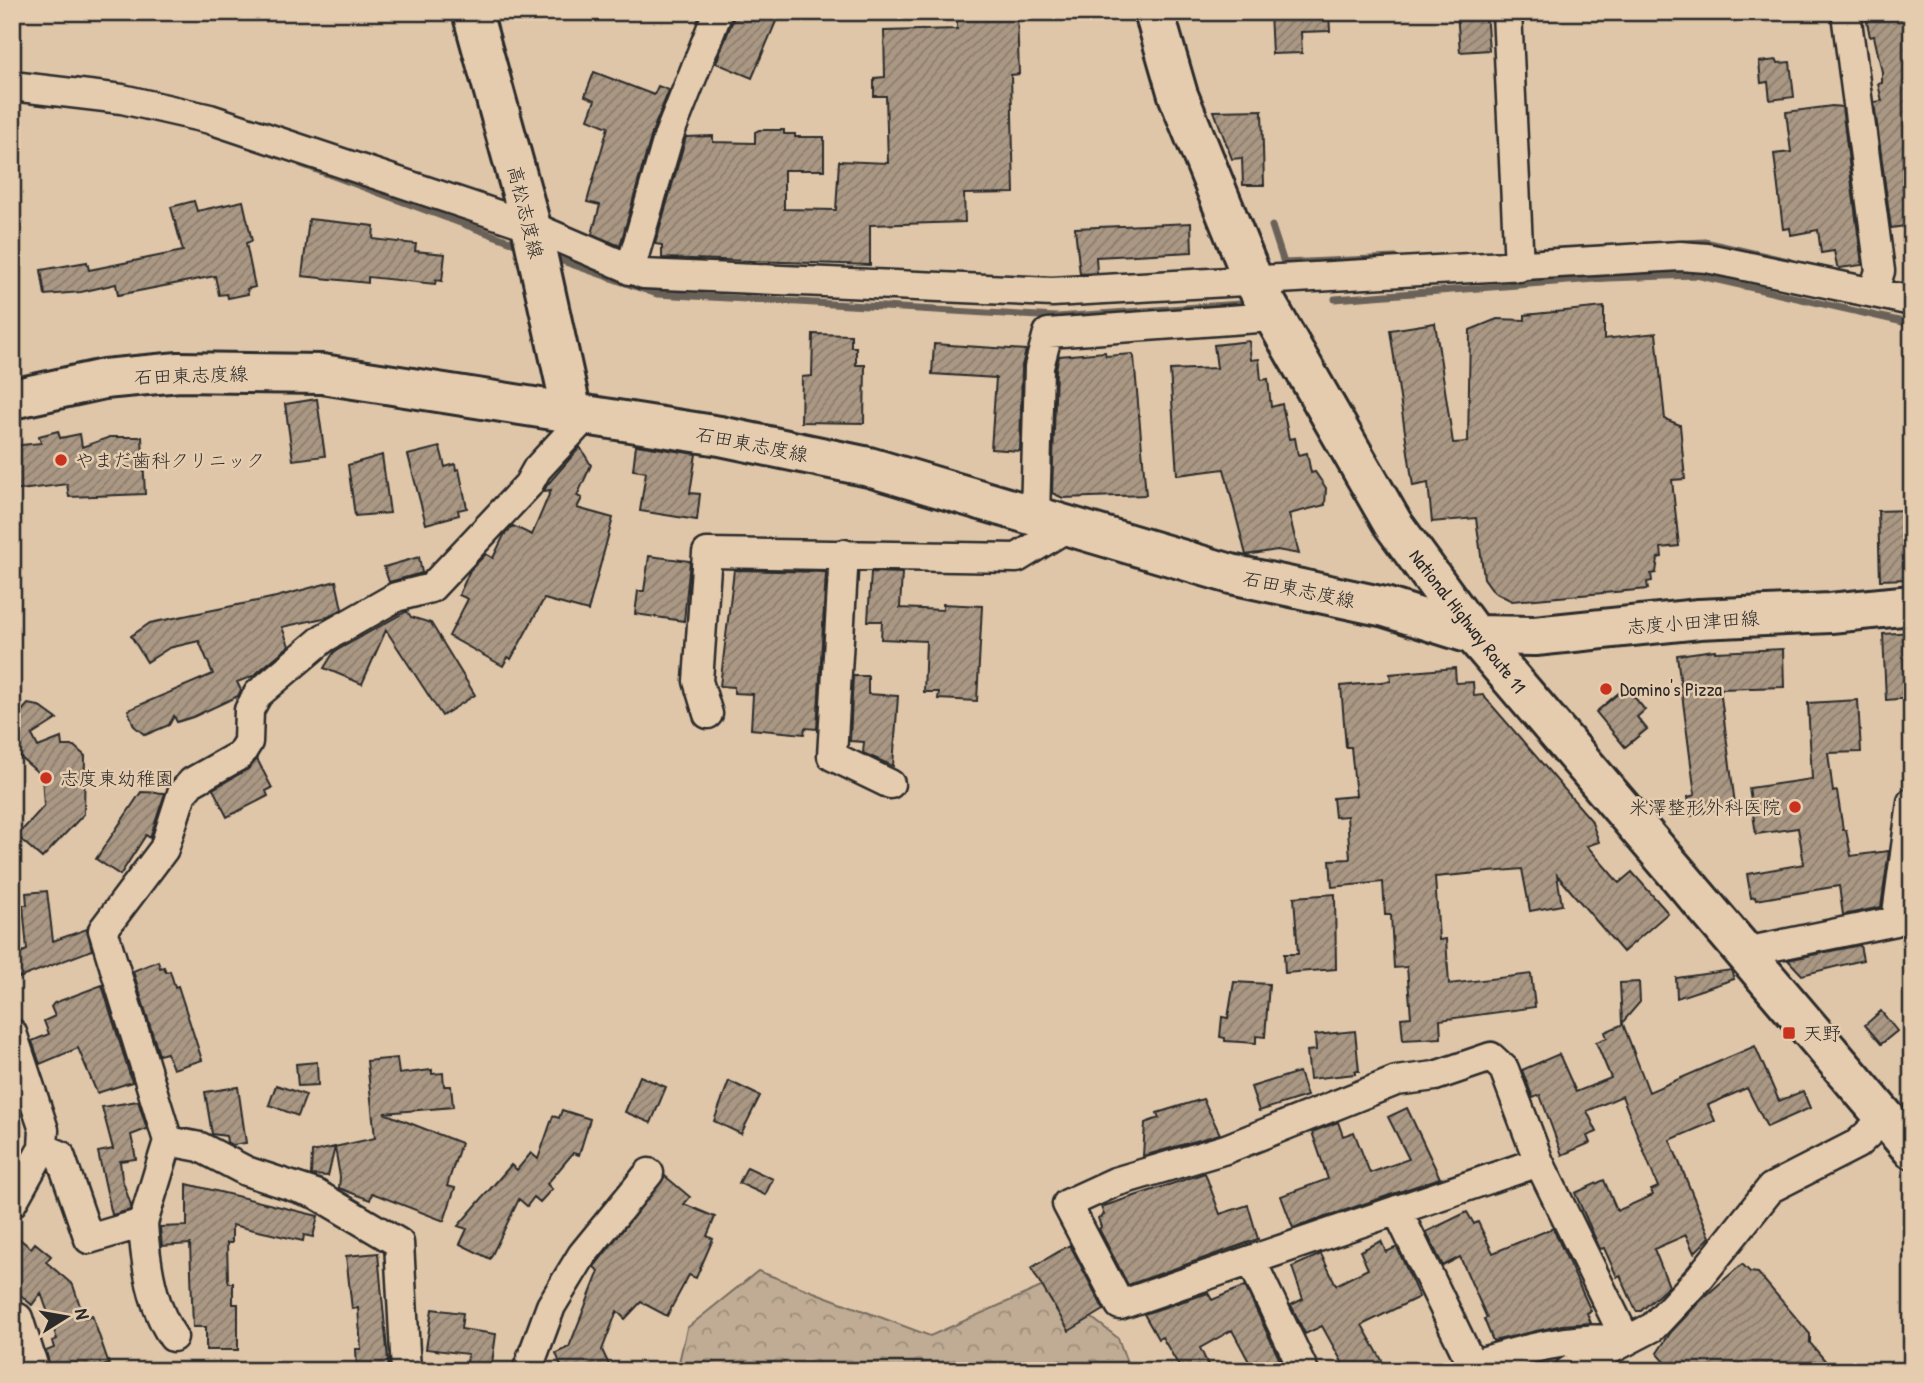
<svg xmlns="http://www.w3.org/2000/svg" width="1924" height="1383" font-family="'Patrick Hand','Klee One',sans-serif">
<defs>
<pattern id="forest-crowns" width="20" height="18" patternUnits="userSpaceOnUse" patternTransform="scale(1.75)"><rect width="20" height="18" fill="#c0ac94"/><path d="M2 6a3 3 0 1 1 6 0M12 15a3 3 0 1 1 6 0" fill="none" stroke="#9c8c79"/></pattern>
<pattern id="building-hatch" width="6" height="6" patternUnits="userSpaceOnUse" patternTransform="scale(1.75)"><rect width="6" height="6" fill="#aa9884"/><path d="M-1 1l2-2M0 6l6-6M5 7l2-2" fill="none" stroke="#8b7c6c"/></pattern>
</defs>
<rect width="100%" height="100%" fill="#dfc6a9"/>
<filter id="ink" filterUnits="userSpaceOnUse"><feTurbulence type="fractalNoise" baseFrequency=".0143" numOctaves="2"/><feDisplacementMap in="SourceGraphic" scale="14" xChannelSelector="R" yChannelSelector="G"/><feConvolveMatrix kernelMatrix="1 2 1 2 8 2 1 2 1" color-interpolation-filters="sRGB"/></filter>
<g filter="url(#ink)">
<path fill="url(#forest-crowns)" stroke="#766c60" stroke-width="2" d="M 758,1271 L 930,1336 L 1048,1284 L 1118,1338 L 1130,1371 L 677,1371 L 687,1328 Z"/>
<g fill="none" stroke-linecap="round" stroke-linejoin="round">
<path stroke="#6b6258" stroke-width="7" d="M 301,164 L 523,246
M 1272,226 L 1284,263 L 1395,258
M 1683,243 L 1705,242 L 1788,261
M 551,257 L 657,294 L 1057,317 L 1240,304
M 1335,299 L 1608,278 L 1696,275 L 1912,324"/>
</g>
<path fill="url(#building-hatch)" stroke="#2b2b2b" stroke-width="2" d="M 736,12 L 780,12 L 752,78 L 716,63 Z
M 957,12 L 1017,12 L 1019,74 L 1011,75 L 1014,193 L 964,194 L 965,222 L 870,225 L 870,265 L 662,258 L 662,245 L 655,244 L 686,137 L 713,136 L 713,142 L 755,143 L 755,132 L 759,130 L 784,130 L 784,134 L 795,134 L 795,137 L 824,137 L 824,170 L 784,170 L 784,209 L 836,210 L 839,161 L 888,163 L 886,96 L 874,96 L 874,78 L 885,77 L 884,31 L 957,29 Z
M 1270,12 L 1329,12 L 1330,31 L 1301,32 L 1302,53 L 1272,54 Z
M 1457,12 L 1486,12 L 1489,50 L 1460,52 Z
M 1865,12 L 1912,12 L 1912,225 L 1891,228 L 1874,102 L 1882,101 L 1878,84 L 1882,83 L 1882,72 L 1874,36 L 1870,37 Z
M 1777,60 L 1778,63 L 1790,62 L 1794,97 L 1770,100 L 1768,82 L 1761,83 L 1759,62 Z
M 594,72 L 654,95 L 658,86 L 669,90 L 653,130 L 620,246 L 592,234 L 600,205 L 587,202 L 608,127 L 588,119 L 595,100 L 585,96 Z
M 1832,106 L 1842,107 L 1862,265 L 1840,268 L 1837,266 L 1834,251 L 1821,253 L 1818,230 L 1791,235 L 1790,228 L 1783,229 L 1774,154 L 1791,152 L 1786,112 Z
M 1262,110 L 1264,185 L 1243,185 L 1242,158 L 1232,159 L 1214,111 Z
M 194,201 L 197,211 L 243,201 L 252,241 L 246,243 L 255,287 L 247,289 L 248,294 L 228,298 L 227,294 L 219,295 L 215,276 L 118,295 L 116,284 L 81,292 L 45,295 L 41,270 L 87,262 L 89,270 L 183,251 L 171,207 Z
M 309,219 L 374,226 L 373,239 L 416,244 L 415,251 L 445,254 L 442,281 L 436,280 L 435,284 L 368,277 L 368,283 L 302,276 Z
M 1191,223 L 1192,252 L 1096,257 L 1097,273 L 1080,274 L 1075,228 Z
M 1604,307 L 1604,339 L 1656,333 L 1665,419 L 1680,425 L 1685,479 L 1672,480 L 1679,546 L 1661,548 L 1662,557 L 1658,558 L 1656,573 L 1651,574 L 1652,581 L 1647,582 L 1648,589 L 1512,601 L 1494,592 L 1484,578 L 1476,518 L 1432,522 L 1428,483 L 1413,486 L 1390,330 L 1435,323 L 1453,443 L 1468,442 L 1470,330 L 1497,319 L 1525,320 L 1525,315 Z
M 813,334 L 851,335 L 851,347 L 856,347 L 856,365 L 865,365 L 864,423 L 801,422 L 802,377 L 812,376 Z
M 1249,341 L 1251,360 L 1259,359 L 1261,380 L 1268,379 L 1271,407 L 1282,404 L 1289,439 L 1295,438 L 1298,455 L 1307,453 L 1311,473 L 1315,472 L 1326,488 L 1325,505 L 1289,514 L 1299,554 L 1277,550 L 1246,555 L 1224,469 L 1177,475 L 1170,370 L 1217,368 L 1214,345 Z
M 934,344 L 1026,350 L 1022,366 L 1020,451 L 991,449 L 996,378 L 932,374 Z
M 1105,352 L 1106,356 L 1132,354 L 1134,357 L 1146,495 L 1063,498 L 1052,493 L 1056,369 L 1059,356 Z
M 317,399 L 325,456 L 293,460 L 285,404 Z
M 58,431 L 60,438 L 80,434 L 82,447 L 110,437 L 142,437 L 145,494 L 69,497 L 67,484 L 12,491 L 12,446 L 41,443 L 39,436 Z
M 636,445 L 696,454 L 690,493 L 700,494 L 697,520 L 640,511 L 646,472 L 633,470 Z
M 440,447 L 445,467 L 455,464 L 456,470 L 459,469 L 467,508 L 458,510 L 459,515 L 426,524 L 408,455 Z
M 580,447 L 591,465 L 577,496 L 582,498 L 577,508 L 613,518 L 588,611 L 544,599 L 511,659 L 508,657 L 503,666 L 449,636 L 468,599 L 459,595 L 470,570 L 486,554 L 493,558 L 504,535 L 513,526 L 532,535 L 551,490 L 544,491 L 547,485 Z
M 382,455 L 390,513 L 355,516 L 348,465 Z
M 1907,510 L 1910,579 L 1880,580 L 1878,511 Z
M 649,556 L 690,561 L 684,621 L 635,614 L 638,591 L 644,591 Z
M 419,557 L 422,573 L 389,582 L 384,567 Z
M 734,570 L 826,572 L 817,729 L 805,728 L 804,734 L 751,729 L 753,694 L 734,693 L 734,687 L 720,686 Z
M 871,572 L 902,573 L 900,608 L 943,610 L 943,604 L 982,606 L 977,701 L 938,699 L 939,692 L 924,692 L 926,641 L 881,639 L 882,621 L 868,621 Z
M 336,581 L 342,609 L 328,617 L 282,627 L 289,646 L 253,676 L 237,682 L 241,690 L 238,696 L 193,717 L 177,722 L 174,716 L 169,725 L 145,735 L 134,726 L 128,710 L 213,674 L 199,641 L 169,648 L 147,662 L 131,636 L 150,623 L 276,597 Z
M 407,611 L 411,617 L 431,623 L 475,695 L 442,716 L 386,630 L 362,684 L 324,668 L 334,652 Z
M 1912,632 L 1912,698 L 1886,700 L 1883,634 Z
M 1783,649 L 1784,687 L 1720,689 L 1735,804 L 1691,816 L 1688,797 L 1695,795 L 1677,655 L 1715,650 L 1715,652 Z
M 1455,668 L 1456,683 L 1473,682 L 1474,696 L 1483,695 L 1591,820 L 1599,842 L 1587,846 L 1619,883 L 1632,872 L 1668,913 L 1623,952 L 1557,875 L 1562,905 L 1530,911 L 1522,869 L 1435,877 L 1439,940 L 1446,939 L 1449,984 L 1531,974 L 1535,1007 L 1440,1020 L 1441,1038 L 1403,1040 L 1401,1018 L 1411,1017 L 1407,967 L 1394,968 L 1391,915 L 1385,915 L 1383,882 L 1332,887 L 1330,860 L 1350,859 L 1347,816 L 1335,817 L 1333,798 L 1356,796 L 1351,747 L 1346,747 L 1341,686 L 1391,681 L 1390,674 Z
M 853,676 L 868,676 L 868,694 L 898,696 L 893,766 L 863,753 L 864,742 L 850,741 Z
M 1626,687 L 1645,710 L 1637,717 L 1647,729 L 1625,747 L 1596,712 Z
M 12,697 L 20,713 L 28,704 L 39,706 L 57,719 L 32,735 L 38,747 L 61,738 L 62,746 L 74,746 L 85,756 L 84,814 L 42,858 L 17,836 L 44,806 L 42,776 L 12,750 Z
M 1858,700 L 1861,752 L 1828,753 L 1833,792 L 1837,791 L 1843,830 L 1846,830 L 1851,856 L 1889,851 L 1881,907 L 1843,915 L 1839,886 L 1756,900 L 1755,897 L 1751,898 L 1747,874 L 1804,864 L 1798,828 L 1756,834 L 1749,788 L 1812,779 L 1808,703 Z
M 257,759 L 272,788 L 266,791 L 268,796 L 227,817 L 213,789 L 248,769 Z
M 141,792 L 165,793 L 150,838 L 146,835 L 120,875 L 96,859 Z
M 47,891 L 53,941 L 87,929 L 92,950 L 19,978 L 12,956 L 27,950 L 23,905 L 27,905 L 26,893 Z
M 1335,894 L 1336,969 L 1285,973 L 1284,954 L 1298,954 L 1294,897 Z
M 1860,945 L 1863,960 L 1802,975 L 1788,960 Z
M 158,961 L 160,968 L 164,967 L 166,972 L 170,971 L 175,987 L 178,986 L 202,1060 L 173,1069 L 167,1053 L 159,1055 L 133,971 Z
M 1731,970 L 1734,979 L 1677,998 L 1676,978 Z
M 1234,982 L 1269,984 L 1265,1037 L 1256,1036 L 1256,1043 L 1225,1041 L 1225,1038 L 1220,1037 L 1222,1017 L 1228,1018 Z
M 1639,982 L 1640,1002 L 1622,1023 L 1620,983 Z
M 102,985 L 132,1082 L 97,1093 L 78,1048 L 40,1064 L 32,1041 L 49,1034 L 44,1021 L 55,1016 L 51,1007 L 54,1003 Z
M 1881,1011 L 1897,1031 L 1881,1044 L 1865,1025 Z
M 1623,1024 L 1649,1092 L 1755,1046 L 1779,1101 L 1803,1091 L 1810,1108 L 1767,1127 L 1747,1088 L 1708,1105 L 1715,1121 L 1670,1140 L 1710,1237 L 1694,1253 L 1686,1235 L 1654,1249 L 1669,1286 L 1641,1311 L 1636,1311 L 1620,1275 L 1617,1277 L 1604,1248 L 1600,1249 L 1575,1193 L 1604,1180 L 1617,1211 L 1653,1195 L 1651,1190 L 1658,1187 L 1622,1096 L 1587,1111 L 1597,1132 L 1587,1136 L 1590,1143 L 1562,1155 L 1540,1095 L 1533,1098 L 1522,1070 L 1559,1054 L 1576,1092 L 1611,1078 L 1596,1042 L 1607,1038 L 1605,1032 Z
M 1355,1031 L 1359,1071 L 1355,1071 L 1355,1074 L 1310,1079 L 1307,1051 L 1316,1050 L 1315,1035 Z
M 397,1058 L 399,1074 L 432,1070 L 432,1074 L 443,1073 L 444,1086 L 451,1086 L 453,1107 L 384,1113 L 461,1143 L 447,1186 L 455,1188 L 444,1221 L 372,1193 L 370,1200 L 339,1188 L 340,1177 L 335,1147 L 328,1176 L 311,1175 L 312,1152 L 375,1138 L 367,1061 Z
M 317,1062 L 318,1085 L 298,1086 L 296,1064 Z
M 1299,1072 L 1307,1096 L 1259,1111 L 1251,1087 Z
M 640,1076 L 666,1087 L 651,1123 L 625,1112 Z
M 729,1081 L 760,1096 L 741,1134 L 714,1121 Z
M 276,1085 L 306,1095 L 298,1116 L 269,1105 Z
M 238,1087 L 246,1143 L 232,1145 L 227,1142 L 226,1136 L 212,1134 L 205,1092 Z
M 1203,1099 L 1220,1134 L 1143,1156 L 1145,1123 L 1159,1118 L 1157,1113 Z
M 138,1101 L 147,1129 L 131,1135 L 136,1159 L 120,1161 L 122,1179 L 131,1205 L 130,1210 L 112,1215 L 98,1152 L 113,1149 L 102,1107 Z
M 1407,1108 L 1440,1178 L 1293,1228 L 1281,1196 L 1328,1179 L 1312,1132 L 1338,1122 L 1343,1136 L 1354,1132 L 1370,1173 L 1409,1159 L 1388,1117 Z
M 562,1110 L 590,1119 L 579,1155 L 573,1153 L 547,1184 L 552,1189 L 540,1202 L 534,1197 L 527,1206 L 519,1199 L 490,1259 L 460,1244 L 467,1229 L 458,1226 L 511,1165 L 517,1170 L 531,1153 L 538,1159 L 553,1116 L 559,1118 Z
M 747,1167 L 773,1179 L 765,1195 L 739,1183 Z
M 1205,1173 L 1220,1214 L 1248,1205 L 1258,1239 L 1128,1285 L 1099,1229 L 1101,1227 L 1098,1218 L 1104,1215 L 1101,1207 Z
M 665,1176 L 690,1197 L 684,1204 L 715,1217 L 707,1236 L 713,1239 L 696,1278 L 689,1275 L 667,1316 L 641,1302 L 625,1319 L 617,1311 L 602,1350 L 612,1371 L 563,1371 L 556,1353 L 569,1347 L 599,1271 L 594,1267 Z
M 187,1184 L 318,1216 L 313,1237 L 304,1235 L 303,1241 L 232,1225 L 232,1243 L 227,1243 L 228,1279 L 229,1283 L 233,1283 L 233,1304 L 238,1304 L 238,1350 L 206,1350 L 206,1327 L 193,1327 L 190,1244 L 162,1246 L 160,1227 L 187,1226 Z
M 1467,1212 L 1474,1224 L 1478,1222 L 1493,1253 L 1553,1228 L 1591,1311 L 1587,1313 L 1591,1323 L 1562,1325 L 1493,1341 L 1484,1319 L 1487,1318 L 1460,1257 L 1443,1266 L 1426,1232 Z
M 12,1233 L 31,1248 L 35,1243 L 51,1256 L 46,1262 L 73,1285 L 84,1318 L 92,1315 L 109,1364 L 91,1371 L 51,1371 L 46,1351 L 54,1348 L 52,1341 L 57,1339 L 41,1293 L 32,1305 L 12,1288 Z
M 1381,1241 L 1386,1252 L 1397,1247 L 1419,1297 L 1362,1325 L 1388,1371 L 1347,1371 L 1322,1326 L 1305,1334 L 1291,1305 L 1303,1299 L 1292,1267 L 1321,1254 L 1336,1285 L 1368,1269 L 1360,1251 Z
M 1070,1245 L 1104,1310 L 1069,1331 L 1031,1268 Z
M 378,1253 L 389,1371 L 357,1371 L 356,1349 L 361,1349 L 358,1308 L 352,1309 L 346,1256 Z
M 1742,1264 L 1750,1272 L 1758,1273 L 1810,1334 L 1810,1343 L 1834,1371 L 1673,1371 L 1657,1353 L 1671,1332 L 1701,1300 Z
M 1245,1286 L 1285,1371 L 1254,1371 L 1232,1330 L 1200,1348 L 1211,1371 L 1182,1371 L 1162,1337 L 1158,1339 L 1144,1314 L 1208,1293 L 1212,1300 Z
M 432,1309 L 463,1313 L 461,1329 L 496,1334 L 491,1371 L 466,1371 L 468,1354 L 426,1349 Z
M 1542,1363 L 1547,1371 L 1511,1371 L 1533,1365 Z"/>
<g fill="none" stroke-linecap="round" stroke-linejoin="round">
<g stroke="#2b2b2b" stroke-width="33">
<path id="street" d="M 1507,12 L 1519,267
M 1847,21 L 1880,271 L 1873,292
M 12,86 L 122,99 L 210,119 L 531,226 L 643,274 L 1052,292 L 1680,256 L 1707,258 L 1912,301
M 630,270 L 669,135 L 718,12
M 1035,516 L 1039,367 L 1048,333 L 1272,317
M 844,554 L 832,756 L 890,784
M 708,714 L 698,681 L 707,553 L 1017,558 L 1069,526
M 1745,952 L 1896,921 L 1912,802
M 12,1033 L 44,1130 L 43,1148 L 12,1203
M 168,1141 L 200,1147 L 246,1171 L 316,1194 L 399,1243 L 406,1371
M 43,1148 L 60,1155 L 89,1239 L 143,1223 C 145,1260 152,1307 173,1337
M 1397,1210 L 1472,1365 C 1523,1349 1572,1336 1626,1340 L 1539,1162 L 1504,1069 L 1491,1057 L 1435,1076 L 1396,1081 L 1226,1149 L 1115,1182 L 1067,1204 L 1120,1305 C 1260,1257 1399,1209 1539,1162
M 143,1223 L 168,1141 L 103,930 L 164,849 L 182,793 L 192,782 L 240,755 L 248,742 L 249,710 L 258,694 L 324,638 L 396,597 L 431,588 L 528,485 L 537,469 L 587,415
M 1251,1260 L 1304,1371
M 12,1315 L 18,1318 L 35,1371
M 527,1371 L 551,1306 L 582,1255 L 649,1173
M 1569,1371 L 1653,1327 L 1700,1277 L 1771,1188 L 1857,1144 L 1885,1118"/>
</g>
<g stroke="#2b2b2b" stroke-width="44">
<path id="secondary" d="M 472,12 L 531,226 L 572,413
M 12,399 L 104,379 L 179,372 L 322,374 L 720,436 L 869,467 L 1231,574 L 1385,607 L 1474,635 L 1535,636 L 1699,619 L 1830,613 L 1912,605"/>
</g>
<g stroke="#2b2b2b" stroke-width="44">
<path id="highway" d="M 1154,12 L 1178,95 L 1253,280 L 1393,524 L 1474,635 L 1912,1149"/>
</g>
<use href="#street" stroke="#e6ccae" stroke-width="28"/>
<use href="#secondary" stroke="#e6ccae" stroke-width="38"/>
<use href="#highway" stroke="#e6ccae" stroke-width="38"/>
</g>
</g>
<g fill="#c8321e" stroke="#e6ccae" stroke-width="2.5">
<circle cx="61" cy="460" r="7"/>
<circle cx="1606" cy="689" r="7"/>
<circle cx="46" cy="778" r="7"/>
<circle cx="1795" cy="807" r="7"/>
<rect x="1782" y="1026" width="14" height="14" rx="3.5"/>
</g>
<g text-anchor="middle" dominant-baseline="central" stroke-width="5" stroke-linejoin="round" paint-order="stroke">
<g font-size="19" fill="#2b2b2b" stroke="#e6ccae">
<text transform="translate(526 212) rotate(76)">高松志度線</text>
<text transform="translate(191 375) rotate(-2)">石田東志度線</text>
<text transform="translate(752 444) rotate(11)">石田東志度線</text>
<text transform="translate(1299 589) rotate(12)">石田東志度線</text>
<text transform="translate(1468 621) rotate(52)">National Highway Route 11</text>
<text transform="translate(1693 622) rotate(-4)">志度小田津田線</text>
</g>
<g font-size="19" fill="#2b2b2b" stroke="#e6ccae" text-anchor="start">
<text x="75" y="460">やまだ歯科クリニック</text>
<text x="1620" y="689">Domino's Pizza</text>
<text x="60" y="778">志度東幼稚園</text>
<text x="1781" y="807" text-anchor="end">米澤整形外科医院</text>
<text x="1803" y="1033">天野</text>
</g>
</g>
<rect width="1924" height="1383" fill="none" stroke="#e6ccae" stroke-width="42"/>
<rect x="21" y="21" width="1882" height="1341" fill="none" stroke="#2b2b2b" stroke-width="2.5" filter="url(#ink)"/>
<g transform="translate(66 1317) rotate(79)" stroke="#e6ccae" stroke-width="5" paint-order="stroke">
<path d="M0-5L12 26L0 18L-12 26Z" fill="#2b2b2b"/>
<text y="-10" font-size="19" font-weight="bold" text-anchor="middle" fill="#2b2b2b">N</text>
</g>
</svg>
